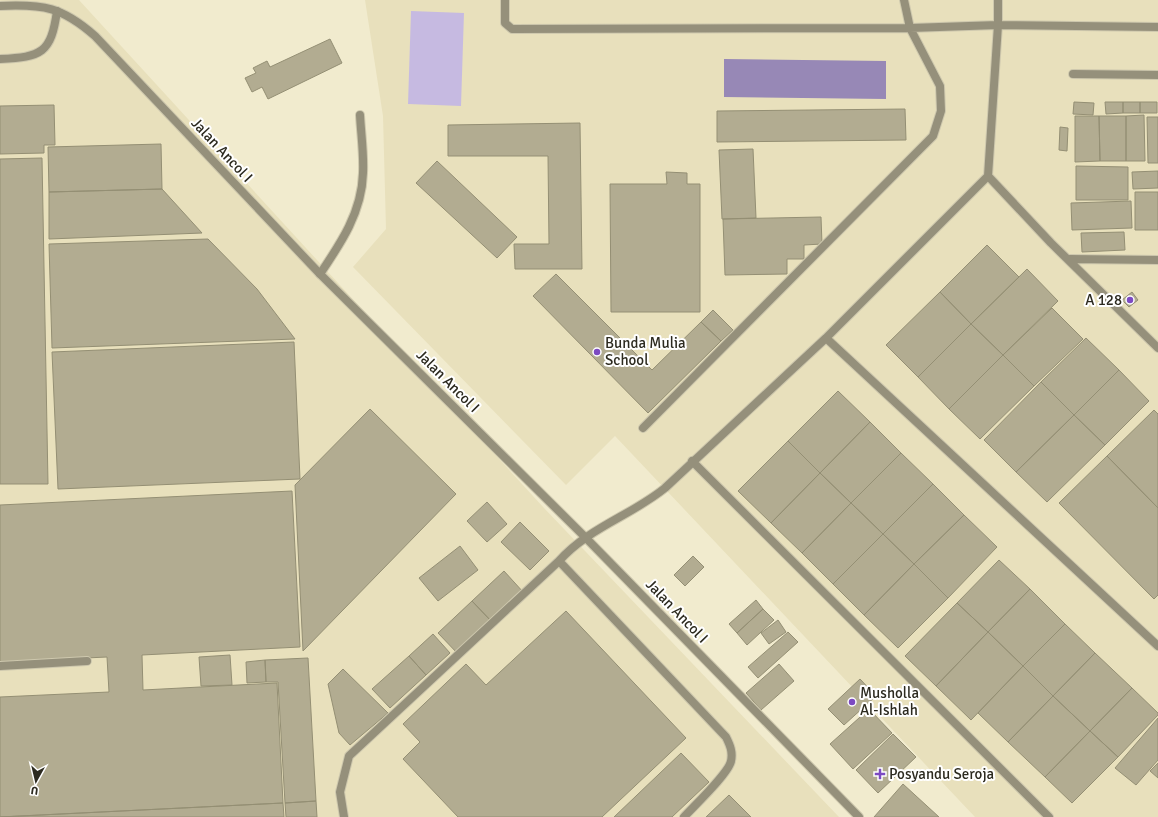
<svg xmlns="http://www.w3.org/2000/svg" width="1158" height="817" font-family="Signika,sans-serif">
<rect width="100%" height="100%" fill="#f1ebce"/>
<path fill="#e8e0bc" d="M 0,0 L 79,0 L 544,508 L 839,817 L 0,817 Z
M 365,0 L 1158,0 L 1158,817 L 975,817 L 615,436 L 566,485 L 353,267 L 386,229 L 383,116 Z"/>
<path fill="#c6bae1" d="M 411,11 L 464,13 L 461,106 L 408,104 Z"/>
<path fill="#9788b6" d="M 724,59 L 886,61 L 886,99 L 724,97 Z"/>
<path fill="#b2ac91" stroke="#948f74" d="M 330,39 L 342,63 L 268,99 L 262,87 L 252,92 L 245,78 L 256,73 L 253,68 L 267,61 L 270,67 Z
M 1074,102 L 1094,103 L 1093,115 L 1073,114 Z
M 1105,102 L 1123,102 L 1123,113 L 1106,114 Z
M 1123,102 L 1140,102 L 1140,113 L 1123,113 Z
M 1140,102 L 1157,102 L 1157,113 L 1140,113 Z
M 54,105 L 55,145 L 44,145 L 44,153 L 0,154 L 0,106 Z
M 905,109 L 906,140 L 717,142 L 717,111 Z
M 1144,115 L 1145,161 L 1126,161 L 1126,116 Z
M 1075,116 L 1099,116 L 1100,161 L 1075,162 Z
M 1099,116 L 1126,116 L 1126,161 L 1100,161 Z
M 1147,117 L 1158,117 L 1158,163 L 1148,163 Z
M 580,123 L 582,269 L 515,269 L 514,244 L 549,244 L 548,156 L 448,156 L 448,125 Z
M 1060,127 L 1068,128 L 1067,151 L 1059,150 Z
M 161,144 L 162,189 L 49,192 L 48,147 Z
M 753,149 L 756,218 L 722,219 L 719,150 Z
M 42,158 L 48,484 L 0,484 L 0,159 Z
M 437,161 L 517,237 L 497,258 L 416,183 Z
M 1076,166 L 1128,167 L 1128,200 L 1076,200 Z
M 1158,171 L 1158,188 L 1133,189 L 1132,172 Z
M 666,172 L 687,173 L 687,184 L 700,184 L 700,312 L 611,312 L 610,184 L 667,184 Z
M 162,189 L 202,233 L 49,239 L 49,192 Z
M 1135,192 L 1158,192 L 1158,230 L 1135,230 Z
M 1131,201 L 1132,228 L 1072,230 L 1071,203 Z
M 821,217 L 822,244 L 804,245 L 804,259 L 787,259 L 787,274 L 725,275 L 723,219 Z
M 1124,232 L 1125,250 L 1082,252 L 1081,233 Z
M 208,239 L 257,289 L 295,339 L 52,348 L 49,244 Z
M 987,245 L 1019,277 L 971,324 L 940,292 Z
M 1027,269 L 1058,301 L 1003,355 L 971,324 Z
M 556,274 L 652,370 L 701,322 L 721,341 L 648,413 L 533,296 Z
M 940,292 L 971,324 L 918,377 L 886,345 Z
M 1132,292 L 1138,300 L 1129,307 L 1122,300 Z
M 1052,308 L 1083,339 L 1034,386 L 1003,355 Z
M 713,310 L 733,330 L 721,341 L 701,322 Z
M 971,324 L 1003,355 L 949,409 L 918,377 Z
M 1086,338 L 1119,370 L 1074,415 L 1041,382 Z
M 294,342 L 300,479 L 58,489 L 52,352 Z
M 1003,355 L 1034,386 L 980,439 L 949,409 Z
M 1119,370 L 1149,401 L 1105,445 L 1074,415 Z
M 1041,382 L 1074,415 L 1016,472 L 984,440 Z
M 838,391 L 870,422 L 820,473 L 788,441 Z
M 370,409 L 456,494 L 303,651 L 295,485 Z
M 1154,410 L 1158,414 L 1158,508 L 1107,456 Z
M 1074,415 L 1105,445 L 1047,502 L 1016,472 Z
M 870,422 L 901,453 L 851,503 L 820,473 Z
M 788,441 L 820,473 L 771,523 L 738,491 Z
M 901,453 L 933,484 L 883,534 L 851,503 Z
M 1107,456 L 1158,508 L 1158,595 L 1154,599 L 1059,503 Z
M 820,473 L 851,503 L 802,553 L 771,523 Z
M 933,484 L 964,515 L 914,564 L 883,534 Z
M 292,491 L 300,647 L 142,655 L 143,690 L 277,683 L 283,803 L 0,817 L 0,697 L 109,692 L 107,657 L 0,662 L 0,505 Z
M 487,502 L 507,524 L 487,542 L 467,521 Z
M 851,503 L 883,534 L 833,584 L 802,553 Z
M 964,515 L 997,547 L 948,598 L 914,564 Z
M 520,522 L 549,551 L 530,570 L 501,542 Z
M 883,534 L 914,564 L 864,615 L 833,584 Z
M 460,546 L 478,570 L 438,601 L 419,578 Z
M 693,556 L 704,567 L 685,586 L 674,575 Z
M 999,560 L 1030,589 L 988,632 L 957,603 Z
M 914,564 L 948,598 L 898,648 L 864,615 Z
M 504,571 L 524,593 L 492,622 L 472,601 Z
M 1030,589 L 1065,624 L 1023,666 L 988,632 Z
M 756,600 L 763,609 L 737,633 L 729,624 Z
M 472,601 L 492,622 L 459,655 L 438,633 Z
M 957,603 L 988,632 L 936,686 L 905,656 Z
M 763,609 L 774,620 L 747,645 L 737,633 Z
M 566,611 L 686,738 L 602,817 L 458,817 L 403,759 L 420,742 L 403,724 L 466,664 L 486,685 Z
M 778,620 L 786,632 L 769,644 L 761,633 Z
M 1065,624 L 1095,653 L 1053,696 L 1023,666 Z
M 788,632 L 798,642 L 758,678 L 748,667 Z
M 988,632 L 1023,666 L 971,720 L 936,686 Z
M 433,634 L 450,653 L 426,675 L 409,656 Z
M 1095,653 L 1132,688 L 1090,731 L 1053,696 Z
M 230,655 L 232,685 L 201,686 L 199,657 Z
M 409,656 L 426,675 L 390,708 L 372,689 Z
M 308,658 L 316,801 L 285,803 L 278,682 L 266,682 L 265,660 Z
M 265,660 L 266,682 L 247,683 L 246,662 Z
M 779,664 L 794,681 L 761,710 L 746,693 Z
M 1023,666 L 1053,696 L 1008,742 L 978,713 Z
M 343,669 L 388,713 L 350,745 L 339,733 L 328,684 Z
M 860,679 L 876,696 L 844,725 L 828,709 Z
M 1132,688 L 1158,713 L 1158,715 L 1118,757 L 1090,731 Z
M 1053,696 L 1090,731 L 1045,777 L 1008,742 Z
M 869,709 L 892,733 L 853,769 L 830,744 Z
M 1158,718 L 1158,760 L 1136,785 L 1115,768 Z
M 1090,731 L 1118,757 L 1072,803 L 1045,777 Z
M 893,734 L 916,757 L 878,793 L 856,770 Z
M 681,753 L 709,782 L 672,817 L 614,817 Z
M 1158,763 L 1158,778 L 1150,771 Z
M 903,784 L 939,817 L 874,817 Z
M 729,795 L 751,817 L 706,817 Z
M 316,801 L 317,817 L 286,817 L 285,803 Z
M 283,803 L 284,817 L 0,817 Z"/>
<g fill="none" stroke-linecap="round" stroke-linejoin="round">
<g stroke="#cec8ae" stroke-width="10">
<path id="service" d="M 505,0 L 505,23 L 512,29 L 910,28 L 998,25 L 1158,27
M 0,59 C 42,57 51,53 57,11
M 1073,74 L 1158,75
M 988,176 L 1051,243 L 1158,348
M 1070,259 L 1158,260
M 320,274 C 341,243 362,212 363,173 C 364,154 361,134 360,115
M 826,338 L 1158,646
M 643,428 L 933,136 L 941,111 L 940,86 L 910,28 L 904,0
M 692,461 L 1049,817
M 559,561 L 726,737 C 730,745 733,752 731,761 C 729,773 694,806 684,817
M 0,666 L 87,661
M 344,817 L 340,792 L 349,756 L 559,561 C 588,528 632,515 665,488 L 826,338 L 988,176 L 998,25 L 998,0"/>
</g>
<g stroke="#cec8ae" stroke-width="10">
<path id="tertiary" d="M 0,6 C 44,4 62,7 95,36 L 320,274 L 585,537 L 859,817"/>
</g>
<use href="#service" stroke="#95907b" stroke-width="8"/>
<use href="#tertiary" stroke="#95907b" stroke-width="8"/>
</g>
<g fill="#7c4ac2" stroke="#fff" stroke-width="1.5">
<circle cx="1130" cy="300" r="4"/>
<circle cx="597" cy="352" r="4"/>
<circle cx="852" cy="702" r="4"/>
<path d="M878 768h4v4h4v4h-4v4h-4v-4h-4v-4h4z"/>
</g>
<g text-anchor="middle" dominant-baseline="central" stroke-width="4" stroke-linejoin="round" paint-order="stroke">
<g font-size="15" fill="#2c2a1f" stroke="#fff">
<text transform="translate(222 150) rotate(47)">Jalan Ancol I</text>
<text transform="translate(448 381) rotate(45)">Jalan Ancol I</text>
<text transform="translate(677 611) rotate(46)">Jalan Ancol I</text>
</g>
<g font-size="15" fill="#2c2a1f" stroke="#fff" text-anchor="start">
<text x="1122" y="300" text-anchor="end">A 128</text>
<text x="605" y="343">Bunda Mulia<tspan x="605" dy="17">School</tspan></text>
<text x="860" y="693">Musholla<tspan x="860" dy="17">Al-Ishlah</tspan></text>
<text x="889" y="774">Posyandu Seroja</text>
</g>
</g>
<g transform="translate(36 781) rotate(188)" stroke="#ffffff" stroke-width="3" paint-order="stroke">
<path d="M0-3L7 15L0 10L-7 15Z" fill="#2c2a1f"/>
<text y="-6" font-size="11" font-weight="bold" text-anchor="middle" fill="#2c2a1f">U</text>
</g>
</svg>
